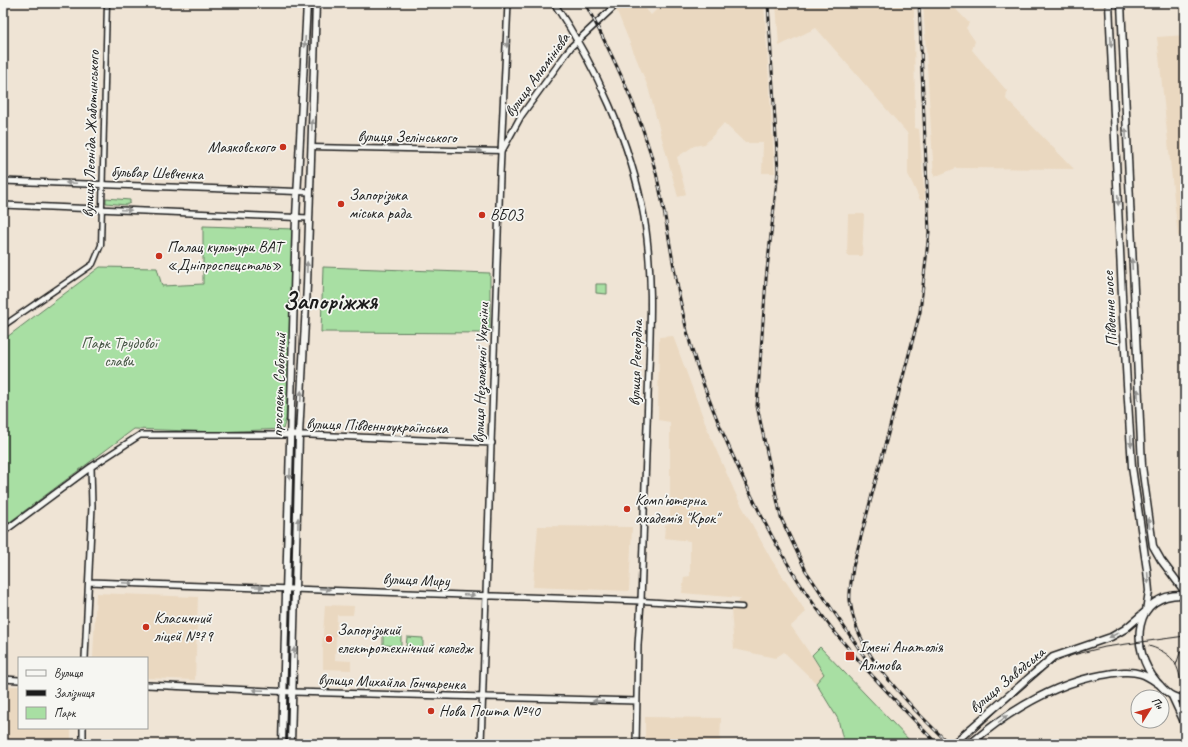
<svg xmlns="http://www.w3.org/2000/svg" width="1188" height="747" font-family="Caveat,sans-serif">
<rect width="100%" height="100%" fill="#efe4d5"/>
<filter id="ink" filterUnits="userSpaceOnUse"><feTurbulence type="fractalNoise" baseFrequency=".025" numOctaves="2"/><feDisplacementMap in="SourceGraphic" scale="8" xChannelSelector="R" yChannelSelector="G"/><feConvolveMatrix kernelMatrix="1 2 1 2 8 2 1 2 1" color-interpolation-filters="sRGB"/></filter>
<g filter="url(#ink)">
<path fill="#ead8c0" d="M 621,3 L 641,3 L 651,15 L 663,3 L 764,3 L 775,173 L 762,173 L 763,143 L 745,143 L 724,123 L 705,144 L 694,146 L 677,157 L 686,194 L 678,197 L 648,87 L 616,9 Z
M 776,3 L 914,3 L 915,128 L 919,129 L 925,200 L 920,200 L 908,174 L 908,134 L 816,28 L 779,46 Z
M 923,3 L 950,3 L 969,23 L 966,28 L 975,41 L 972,50 L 1007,91 L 1006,99 L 1074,169 L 956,168 L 934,177 Z
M 1185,35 L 1185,238 L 1178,236 L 1157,37 Z
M 848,214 L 864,214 L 862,256 L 847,256 Z
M 673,336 L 710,436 L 738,499 L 771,559 L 806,612 L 791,626 L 824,674 L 816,683 L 784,652 L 775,658 L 734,649 L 731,609 L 741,598 L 682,593 L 684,577 L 690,576 L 690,541 L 664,538 L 665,525 L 670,523 L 670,422 L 658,420 L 659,337 Z
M 538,526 L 632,527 L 629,591 L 533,587 Z
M 96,593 L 198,597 L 195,680 L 147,678 L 147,658 L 93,658 Z
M 325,605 L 354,606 L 353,615 L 337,615 L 335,660 L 351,661 L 351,670 L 323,669 L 323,648 L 322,648 Z
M 3,686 L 19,686 L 19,728 L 71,728 L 71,744 L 3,744 Z
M 645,717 L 721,718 L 720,744 L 645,744 Z"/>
<path fill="#a8dfa3" stroke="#627e60" d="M 106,198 L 130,200 L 130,203 L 126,205 L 106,203 Z
M 203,226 L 294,229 L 292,299 L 286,419 L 283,429 L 218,432 L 134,429 L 3,527 L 3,340 L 100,267 L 157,268 L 162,286 L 203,284 Z
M 323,267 L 490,273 L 490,333 L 321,332 Z
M 596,284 L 607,284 L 607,294 L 596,293 Z
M 383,633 L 401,634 L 401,646 L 383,645 Z
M 407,637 L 423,638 L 423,648 L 406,647 Z
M 820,647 L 913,744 L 844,744 L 838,719 L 816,683 L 824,674 L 812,655 Z"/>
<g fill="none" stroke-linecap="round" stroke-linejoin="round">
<g stroke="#1c1c1c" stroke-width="7">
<path id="minor" d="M 311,147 L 502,151
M 3,326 L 93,264 L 101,245 L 107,3
M 641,601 L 742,607"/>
</g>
<g stroke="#1c1c1c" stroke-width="8">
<path id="tertiary" d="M 554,3 C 595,65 631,142 644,217 C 654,276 650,336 648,396 C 646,464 643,533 641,601 L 638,645 L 636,744
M 503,149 L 521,116 L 571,47 L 618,3
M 3,181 L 310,192
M 3,205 L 309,218
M 3,532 L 91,467 L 140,435 L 311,435 L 492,443
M 89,582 L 641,601
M 85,658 L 92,506 L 91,467
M 3,679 L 19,680
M 147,685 L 293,692 L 637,701
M 83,744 L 83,728
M 481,744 L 500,175 L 508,3"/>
</g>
<g stroke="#1c1c1c" stroke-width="9">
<path id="secondary" d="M 1121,3 L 1142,466 L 1153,546 L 1161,560 L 1185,592
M 1185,595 C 1132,592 1129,649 1157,682 C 1161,686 1167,694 1173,696 C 1176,698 1181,698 1185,699
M 1172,696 L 1185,724
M 953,744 L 1053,657 L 1111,637 L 1125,629 L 1146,611 L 1149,591 L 1147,570 L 1132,467 L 1123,318 L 1109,3
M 970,744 C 1009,711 1052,684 1102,675 C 1115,673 1128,670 1141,674 C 1148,676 1154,681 1160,685"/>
</g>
<g stroke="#1c1c1c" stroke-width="9">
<path id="primary" d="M 282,744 L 296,217 L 307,3
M 291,744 L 299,435 L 307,285 L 316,3"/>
</g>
<use href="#minor" stroke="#f6f6f2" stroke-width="4"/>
<use href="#tertiary" stroke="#f6f6f2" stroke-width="5"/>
<use href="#secondary" stroke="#f6f6f2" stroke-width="6"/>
<use href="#primary" stroke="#f6f6f2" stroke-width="6"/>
<path stroke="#1c1c1c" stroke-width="1" d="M 1149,646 C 1182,656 1178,672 1185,702
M 1176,665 L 1180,653 L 1185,647
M 962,744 L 1030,680 L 1053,663 L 1073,655 L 1105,647 L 1185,636"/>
<g stroke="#1c1c1c" stroke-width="3">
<path id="rail" d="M 585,3 C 614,58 641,113 656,173 C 670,231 675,292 692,350 C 704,390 720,428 738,467 C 764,524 791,576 830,626 C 863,668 901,706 937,744
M 768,3 L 778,171 L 766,279 L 757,406 L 781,518 L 806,571 L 866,659
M 914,709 L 949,744
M 917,712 C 887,679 856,647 850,601 C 849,590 852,578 853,567 L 920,312 L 929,232 L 919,3"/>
</g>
<use href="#rail" stroke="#f6f6f2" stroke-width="1.5" stroke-dasharray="4.5" stroke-linecap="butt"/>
</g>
<defs><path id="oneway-solid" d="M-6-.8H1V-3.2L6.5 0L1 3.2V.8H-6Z"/></defs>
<g fill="#949492">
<use href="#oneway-solid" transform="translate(305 42) rotate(93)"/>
<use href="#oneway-solid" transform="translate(507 42) rotate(92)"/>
<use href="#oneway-solid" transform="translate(1111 42) rotate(87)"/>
<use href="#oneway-solid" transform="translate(312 125) rotate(-88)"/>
<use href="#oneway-solid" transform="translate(1126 134) rotate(-92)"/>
<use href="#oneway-solid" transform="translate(476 151) rotate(1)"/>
<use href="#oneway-solid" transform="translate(71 183) rotate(-178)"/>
<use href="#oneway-solid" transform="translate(271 190) rotate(-177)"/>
<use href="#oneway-solid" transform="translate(1118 200) rotate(87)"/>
<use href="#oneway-solid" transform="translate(126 210) rotate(2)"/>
<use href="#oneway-solid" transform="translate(1132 264) rotate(-93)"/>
<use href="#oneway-solid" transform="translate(307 267) rotate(-88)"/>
<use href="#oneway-solid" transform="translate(1138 394) rotate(-93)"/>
<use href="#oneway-solid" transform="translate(301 396) rotate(-87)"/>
<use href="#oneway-solid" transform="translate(1131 441) rotate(86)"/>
<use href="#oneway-solid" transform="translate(290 474) rotate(92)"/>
<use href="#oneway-solid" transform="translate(298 523) rotate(-89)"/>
<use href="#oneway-solid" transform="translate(1149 523) rotate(-96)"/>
<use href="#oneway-solid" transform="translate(1148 578) rotate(86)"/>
<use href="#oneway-solid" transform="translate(128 583) rotate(2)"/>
<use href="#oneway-solid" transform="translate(258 587) rotate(2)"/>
<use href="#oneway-solid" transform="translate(325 589) rotate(2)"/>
<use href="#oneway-solid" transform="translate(469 595) rotate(2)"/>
<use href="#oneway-solid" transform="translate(1114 635) rotate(152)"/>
<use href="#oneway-solid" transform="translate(294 653) rotate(-88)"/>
<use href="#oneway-solid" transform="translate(258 690) rotate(-178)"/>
<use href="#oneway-solid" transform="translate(598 701) rotate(-179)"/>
<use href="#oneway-solid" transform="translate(1003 719) rotate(-37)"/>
</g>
</g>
<g fill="#c8321e" stroke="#f6f6f2" stroke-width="1.5">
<circle cx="283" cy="147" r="4"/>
<circle cx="341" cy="204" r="4"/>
<circle cx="482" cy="215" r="4"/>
<circle cx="159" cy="256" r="4"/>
<circle cx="627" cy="509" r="4"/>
<circle cx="146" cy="627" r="4"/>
<circle cx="329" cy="639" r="4"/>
<rect x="845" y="651" width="10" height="10" rx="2"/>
<circle cx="431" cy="711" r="4"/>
</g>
<g text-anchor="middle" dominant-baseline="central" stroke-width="3.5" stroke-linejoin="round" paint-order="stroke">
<g font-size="16" fill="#1c1c1c" stroke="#f6f6f2">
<text transform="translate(537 75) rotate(-54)">вулиця Алюмінієва</text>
<text transform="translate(91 134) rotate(-88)">вулиця Леоніда Жаботинського</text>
<text transform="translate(407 137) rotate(1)">вулиця Зелінського</text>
<text transform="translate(157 173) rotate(2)">бульвар Шевченка</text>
<text transform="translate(1110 309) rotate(-93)">Південне шосе</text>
<text transform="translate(636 363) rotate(-88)">вулиця Рекордна</text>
<text transform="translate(481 373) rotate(-88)">вулиця Незалежної України</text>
<text transform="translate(279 385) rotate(-88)">проспект Соборний</text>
<text transform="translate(377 426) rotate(2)">вулиця Південноукраїнська</text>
<text transform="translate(416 580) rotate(2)">вулиця Миру</text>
<text transform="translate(1007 680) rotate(-40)">вулиця Заводська</text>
<text transform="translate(392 682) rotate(2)">вулиця Михайла Гончаренка</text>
</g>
<g font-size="16" fill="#1c1c1c" stroke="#f6f6f2" text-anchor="start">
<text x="275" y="147" text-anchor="end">Маяковского</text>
<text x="349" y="195">Запорізька<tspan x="349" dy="18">міська рада</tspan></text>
<text x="490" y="215">ВБОЗ</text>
<text x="167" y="247">Палац культури ВАТ<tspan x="167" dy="18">«Дніпроспецсталь»</tspan></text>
<text x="635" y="500">Комп'ютерна<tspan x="635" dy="18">академія "Крок"</tspan></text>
<text x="154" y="618">Класичний<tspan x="154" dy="18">ліцей №79</tspan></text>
<text x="337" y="630">Запорізький<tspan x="337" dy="18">електротехнічний коледж</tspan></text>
<text x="859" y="647">Імені Анатолія<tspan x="859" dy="18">Алімова</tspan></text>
<text x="439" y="711">Нова Пошта №40</text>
</g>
<g font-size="16" fill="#465644" stroke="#f6f6f2">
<text x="119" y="343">Парк Трудової<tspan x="119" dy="18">слави</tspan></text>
</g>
<g font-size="24" font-weight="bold" fill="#1c1c1c" stroke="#f6f6f2">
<text x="330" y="301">Запоріжжя</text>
</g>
</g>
<rect width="1188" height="747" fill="none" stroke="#f6f6f2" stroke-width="16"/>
<rect x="8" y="8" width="1172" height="731" fill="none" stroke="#1c1c1c" stroke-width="1.5" filter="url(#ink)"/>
<rect x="18" y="657" width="130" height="72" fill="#f6f6f2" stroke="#9f9f9c"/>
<rect x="26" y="670" width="20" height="6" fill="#f6f6f2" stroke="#9f9f9c"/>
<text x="54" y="677" font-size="12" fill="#1c1c1c">Вулиця</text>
<rect x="26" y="690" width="20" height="6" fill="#1c1c1c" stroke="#9f9f9c"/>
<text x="54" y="697" font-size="12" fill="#1c1c1c">Залізниця</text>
<rect x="26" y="707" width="20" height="12" fill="#a8dfa3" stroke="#9f9f9c"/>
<text x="54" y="717" font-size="12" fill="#1c1c1c">Парк</text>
<g transform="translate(1150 709) rotate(53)"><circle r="19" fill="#f6f6f2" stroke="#9f9f9c"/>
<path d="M0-3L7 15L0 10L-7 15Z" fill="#c8321e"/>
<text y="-6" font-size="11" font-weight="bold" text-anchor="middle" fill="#1c1c1c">Пн</text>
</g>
</svg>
